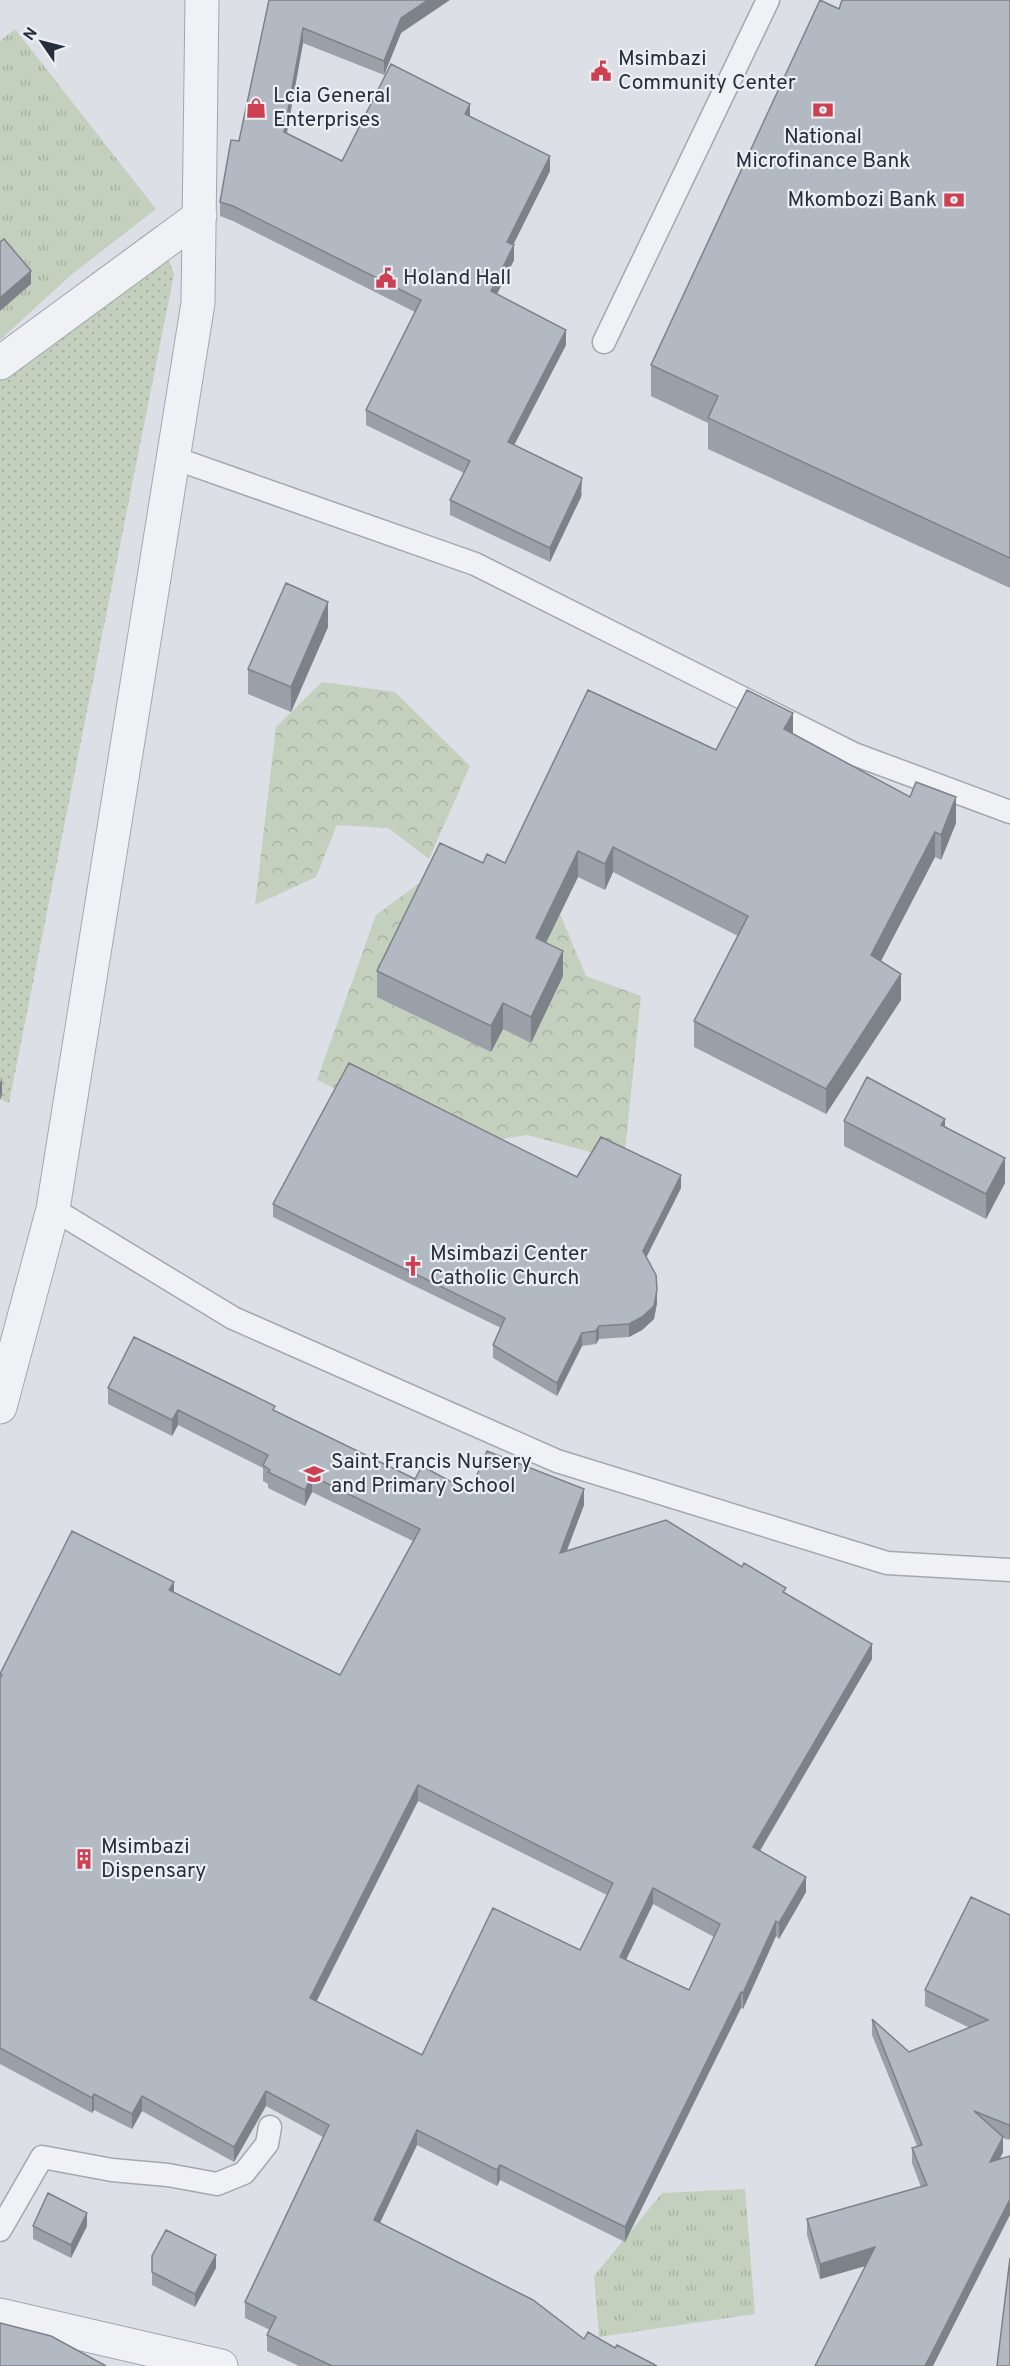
<svg xmlns="http://www.w3.org/2000/svg" width="1010" height="2366" font-family="Overpass,sans-serif">
<defs>
<pattern id="grass-tufts" width="24" height="20" patternUnits="userSpaceOnUse" patternTransform="scale(1.5)"><rect width="24" height="20" fill="#c2d0bd"/><path d="M3 7l-1-3M5 7V3M7 7l1-3M15 17l-1-3M17 17v-4M19 17l1-3" fill="none" stroke="#a7b3a3"/></pattern>
<pattern id="forest-crowns" width="20" height="18" patternUnits="userSpaceOnUse" patternTransform="scale(1.5)"><rect width="20" height="18" fill="#c2d0bd"/><path d="M2 6a3 3 0 1 1 6 0M12 15a3 3 0 1 1 6 0" fill="none" stroke="#a7b3a3"/></pattern>
<pattern id="park-dots" width="8" height="8" patternUnits="userSpaceOnUse" patternTransform="scale(1.5)"><rect width="8" height="8" fill="#c2d0bd"/><path d="M2 2h.1M6 6h.1" fill="none" stroke="#a7b3a3" stroke-width="1.8" stroke-linecap="round"/></pattern>
</defs>
<rect width="100%" height="100%" fill="#dce0e6"/>
<path fill="url(#grass-tufts)" d="M 15,29 L 156,209 L 71,275 L 0,340 L 0,41 Z
M 745,2189 L 755,2314 L 599,2337 L 594,2276 L 662,2193 Z"/>
<path fill="url(#forest-crowns)" d="M 322,682 L 395,692 L 470,766 L 429,859 L 388,828 L 337,825 L 316,877 L 255,905 L 276,727 Z
M 440,868 L 548,885 L 586,976 L 641,996 L 624,1161 L 527,1135 L 459,1146 L 317,1080 L 376,915 Z"/>
<path fill="url(#park-dots)" d="M 156,226 L 174,274 L 9,1103 L 0,1099 L 0,342 Z"/>
<g fill="none" stroke-linecap="round" stroke-linejoin="round">
<g stroke="#a2a7b0" stroke-width="25">
<path id="lane" d="M 604,342 L 768,0
M 174,458 L 475,564 L 854,754 L 1010,812
M 53,1209 L 233,1318 L 557,1461 L 887,1563 L 1010,1570
M 0,2230 L 42,2157 L 112,2170 L 168,2175 L 217,2184 L 244,2173 L 267,2144 L 270,2127"/>
</g>
<g stroke="#a2a7b0" stroke-width="35">
<path id="street" d="M 0,363 L 200,216
M 0,1407 L 53,1209 L 198,303 L 202,0
M 0,2315 L 221,2366"/>
</g>
<use href="#lane" stroke="#eff1f5" stroke-width="22"/>
<use href="#street" stroke="#eff1f5" stroke-width="33"/>
</g>
<path fill="#9a9fa8" fill-rule="evenodd" d="M 269,0 L 401,33 L 384,75 L 303,43 L 287,133 L 342,161 L 470,116 L 550,171 L 513,245 L 514,260 L 497,294 L 566,345 L 514,445 L 582,493 L 581,497 L 550,562 L 450,515 L 450,500 L 464,473 L 366,425 L 366,410 L 415,312 L 233,221 L 220,216 L 220,202 L 239,141 Z
M 1010,0 L 1010,588 L 708,449 L 708,423 L 651,396 L 651,365 L 839,9 Z
M 328,627 L 291,712 L 248,694 L 248,669 Z
M 793,734 L 956,823 L 941,860 L 935,857 L 881,961 L 901,1000 L 826,1114 L 694,1047 L 694,1021 L 738,936 L 613,872 L 605,890 L 578,877 L 546,943 L 563,976 L 531,1043 L 503,1029 L 491,1052 L 377,997 L 377,971 L 483,863 L 505,863 L 716,750 Z
M 844,1121 L 1005,1183 L 986,1219 L 844,1146 Z
M 577,1177 L 681,1188 L 646,1257 L 657,1303 L 654,1319 L 642,1330 L 629,1337 L 599,1339 L 596,1344 L 582,1346 L 557,1396 L 493,1358 L 493,1345 L 501,1328 L 273,1217 L 273,1204 Z
M 108,1388 L 275,1411 L 415,1479 L 470,1492 L 584,1505 L 566,1551 L 742,1567 L 786,1594 L 872,1659 L 760,1851 L 806,1892 L 779,1939 L 776,1936 L 743,2009 L 741,2008 L 625,2242 L 500,2180 L 497,2186 L 417,2145 L 380,2223 L 584,2339 L 615,2348 L 657,2366 L 299,2366 L 267,2351 L 267,2335 L 270,2330 L 245,2318 L 245,2302 L 323,2137 L 266,2106 L 234,2162 L 142,2111 L 132,2129 L 94,2110 L 92,2113 L 0,2064 L 0,1674 L 174,1593 L 340,1675 L 413,1541 L 312,1492 L 305,1506 L 268,1488 L 268,1484 L 263,1481 L 263,1468 L 178,1425 L 172,1436 L 108,1404 ZM 418,1801 L 607,1895 L 580,1950 L 422,2055 L 316,2002 ZM 653,1904 L 714,1937 L 689,1990 L 626,1960 Z
M 1010,1915 L 1009,2140 L 1003,2138 L 1003,2152 L 1000,2159 L 866,2266 L 820,2279 L 807,2235 L 807,2219 L 921,2187 L 912,2163 L 912,2148 L 917,2146 L 872,2035 L 872,2019 L 909,2052 L 970,2028 L 925,2006 L 925,1990 Z
M 33,2226 L 87,2226 L 71,2258 L 33,2239 Z
M 152,2256 L 216,2268 L 195,2307 L 152,2285 Z"/>
<path fill="#7d8288" d="M 428,0 L 450,0 L 401,33 L 384,75 L 384,61 L 401,18 Z
M 303,28 L 303,43 L 284,147 L 284,132 Z
M 470,104 L 470,119 L 465,114 Z
M 550,156 L 550,171 L 507,257 L 507,242 Z
M 514,245 L 514,260 L 491,306 L 491,291 Z
M 31,271 L 31,284 L 0,311 L 0,298 Z
M 566,330 L 566,345 L 508,457 L 508,442 Z
M 582,478 L 581,497 L 550,562 L 550,548 Z
M 328,602 L 328,627 L 291,712 L 291,687 Z
M 793,713 L 793,738 L 784,729 Z
M 956,797 L 956,823 L 941,860 L 941,835 Z
M 935,832 L 935,857 L 871,980 L 871,955 Z
M 613,847 L 613,872 L 605,890 L 605,864 Z
M 578,851 L 578,877 L 536,963 L 536,938 Z
M 563,951 L 563,976 L 531,1043 L 531,1017 Z
M 901,974 L 901,1000 L 826,1114 L 826,1089 Z
M 503,1003 L 503,1029 L 491,1052 L 491,1026 Z
M 2,1077 L 2,1094 L 0,1100 L 0,1083 Z
M 945,1119 L 945,1143 L 941,1125 Z
M 1005,1158 L 1005,1183 L 986,1219 L 986,1194 Z
M 681,1175 L 681,1188 L 643,1264 L 643,1251 Z
M 657,1290 L 657,1303 L 654,1319 L 642,1330 L 629,1337 L 629,1324 Z
M 599,1326 L 599,1339 L 596,1344 L 596,1331 Z
M 582,1333 L 582,1346 L 557,1396 L 557,1383 Z
M 178,1410 L 178,1425 L 172,1436 L 172,1420 Z
M 312,1476 L 312,1492 L 305,1506 L 305,1490 Z
M 584,1489 L 584,1505 L 560,1569 L 560,1553 Z
M 174,1582 L 174,1598 L 169,1590 Z
M 872,1644 L 872,1659 L 753,1862 L 753,1847 Z
M 418,1785 L 418,1801 L 310,2014 L 310,1998 Z
M 806,1877 L 806,1892 L 779,1939 L 779,1923 Z
M 653,1888 L 653,1904 L 620,1972 L 620,1957 Z
M 776,1921 L 776,1936 L 743,2009 L 743,1993 Z
M 741,1992 L 741,2008 L 625,2242 L 625,2227 Z
M 266,2091 L 266,2106 L 234,2162 L 234,2147 Z
M 94,2094 L 94,2110 L 92,2113 L 92,2098 Z
M 142,2096 L 142,2111 L 132,2129 L 132,2114 Z
M 1010,2123 L 1010,2138 L 1009,2140 L 1009,2125 Z
M 417,2130 L 417,2145 L 374,2235 L 374,2220 Z
M 1003,2137 L 1003,2152 L 990,2178 L 990,2162 Z
M 500,2165 L 500,2180 L 497,2186 L 497,2170 Z
M 1010,2199 L 1010,2215 L 933,2366 L 925,2366 Z
M 87,2213 L 87,2226 L 71,2258 L 71,2245 Z
M 875,2247 L 875,2263 L 820,2279 L 820,2264 Z
M 216,2255 L 216,2268 L 195,2307 L 195,2294 Z"/>
<path fill="#b3b9c3" stroke="#7d8288" stroke-width="1.5" fill-rule="evenodd" d="M 269,0 L 428,0 L 401,18 L 384,61 L 303,28 L 284,132 L 342,161 L 391,64 L 470,104 L 465,114 L 550,156 L 507,242 L 514,245 L 491,291 L 566,330 L 508,442 L 582,478 L 581,482 L 550,548 L 450,500 L 470,461 L 366,410 L 421,300 L 233,206 L 220,202 L 231,140 L 239,141 Z
M 820,0 L 839,9 L 842,0 L 1010,0 L 1010,558 L 708,418 L 718,396 L 651,365 Z
M 4,239 L 31,271 L 0,298 L 0,242 Z
M 286,583 L 328,602 L 291,687 L 248,669 Z
M 588,690 L 716,750 L 747,690 L 793,713 L 784,729 L 910,797 L 916,782 L 956,797 L 941,835 L 935,832 L 871,955 L 901,974 L 826,1089 L 694,1021 L 748,916 L 613,847 L 605,864 L 578,851 L 536,938 L 563,951 L 531,1017 L 503,1003 L 491,1026 L 377,971 L 440,843 L 483,863 L 487,854 L 505,863 Z
M 349,1063 L 577,1177 L 601,1137 L 681,1175 L 643,1251 L 656,1275 L 657,1290 L 654,1306 L 642,1317 L 629,1324 L 599,1326 L 596,1331 L 582,1333 L 557,1383 L 493,1345 L 505,1318 L 273,1204 Z
M 867,1077 L 945,1119 L 941,1125 L 1005,1158 L 986,1194 L 844,1121 Z
M 134,1337 L 275,1406 L 273,1410 L 415,1479 L 422,1466 L 470,1492 L 487,1451 L 584,1489 L 560,1553 L 666,1520 L 742,1567 L 744,1563 L 786,1588 L 783,1592 L 872,1644 L 753,1847 L 806,1877 L 779,1923 L 776,1921 L 743,1993 L 741,1992 L 625,2227 L 500,2165 L 497,2170 L 417,2130 L 374,2220 L 533,2300 L 584,2339 L 588,2332 L 615,2348 L 617,2345 L 657,2366 L 332,2366 L 267,2335 L 276,2317 L 245,2302 L 329,2125 L 266,2091 L 234,2147 L 142,2096 L 132,2114 L 94,2094 L 92,2098 L 0,2048 L 0,1678 L 2,1675 L 0,1674 L 72,1531 L 174,1582 L 169,1590 L 340,1675 L 420,1529 L 312,1476 L 305,1490 L 268,1472 L 270,1470 L 263,1465 L 268,1455 L 178,1410 L 172,1420 L 108,1388 ZM 418,1785 L 613,1883 L 580,1950 L 493,1908 L 422,2055 L 310,1998 ZM 653,1888 L 720,1924 L 689,1990 L 620,1957 Z
M 971,1897 L 1010,1915 L 1010,2123 L 1009,2125 L 974,2111 L 1003,2137 L 990,2162 L 1010,2156 L 1010,2199 L 925,2366 L 815,2366 L 875,2247 L 820,2264 L 807,2219 L 927,2185 L 912,2148 L 922,2145 L 872,2019 L 909,2052 L 988,2020 L 925,1990 Z
M 48,2193 L 87,2213 L 71,2245 L 33,2226 Z
M 166,2230 L 216,2255 L 195,2294 L 152,2272 L 152,2256 Z
M 1010,2258 L 1010,2366 L 997,2366 Z
M 0,2323 L 51,2336 L 106,2366 L 0,2366 Z"/>
<defs>
<g id="civic-bare" transform="scale(1.62)"><path d="M-.6-6.5H3V-4.5H.6V-3L4-1V1h2V6H-6V1h2V-1L-.6-3ZM-1.2 2.5V6h2.4V2.5Z" fill="#cc4052" stroke="#ebeff4" stroke-width="2.5" paint-order="stroke"/></g>
<g id="shop-bare" transform="scale(1.62)"><path d="M-5-2.5h2.3a2.7 3.5 0 0 1 5.4 0H5L5.5 6h-11ZM-1.5-2.5h3a1.5 2.3 0 0 0-3 0Z" fill="#cc4052" stroke="#ebeff4" stroke-width="2.5" paint-order="stroke"/></g>
<g id="bank-bare" transform="scale(1.62)"><path d="M-6-4H6V4H-6ZM0-2.3a2.3 2.3 0 1 0 0 4.6a2.3 2.3 0 1 0 0-4.6Z" fill="#cc4052" stroke="#ebeff4" stroke-width="2.5" paint-order="stroke"/></g>
<g id="church-bare" transform="scale(1.62)"><path d="M-1.2-6h2.4v3.5h3.3v2.4h-3.3V6h-2.4V-.1h-3.3v-2.4h3.3Z" fill="#cc4052" stroke="#ebeff4" stroke-width="2.5" paint-order="stroke"/></g>
<g id="school-bare" transform="scale(1.62)"><path d="M0-5L7-2L0 1L-7-2ZM-4 1L0 2.5L4 1V4Q0 6-4 4Z" fill="#cc4052" stroke="#ebeff4" stroke-width="2.5" paint-order="stroke"/></g>
<g id="building-bare" transform="scale(1.62)"><path d="M-4-6H4V6H1V3H-1V6H-4ZM-2.5-4.3h1.7v1.8h-1.7ZM.8-4.3h1.7v1.8H.8ZM-2.5-1h1.7V.8h-1.7ZM.8-1h1.7V.8H.8Z" fill="#cc4052" stroke="#ebeff4" stroke-width="2.5" paint-order="stroke"/></g>
</defs>
<g fill-rule="evenodd">
<use href="#civic-bare" x="601" y="71"/>
<use href="#shop-bare" x="256" y="108"/>
<use href="#bank-bare" x="823" y="110"/>
<use href="#bank-bare" x="954" y="200"/>
<use href="#civic-bare" x="386" y="278"/>
<use href="#church-bare" x="413" y="1266"/>
<use href="#school-bare" x="314" y="1474"/>
<use href="#building-bare" x="84" y="1859"/>
</g>
<g text-anchor="middle" dominant-baseline="central" stroke-width="4.5" stroke-linejoin="round" paint-order="stroke">
<g font-size="21" fill="#262e3c" stroke="#ebeff4" text-anchor="start">
<text x="618" y="59">Msimbazi<tspan x="618" dy="24">Community Center</tspan></text>
<text x="273" y="96">Lcia General<tspan x="273" dy="24">Enterprises</tspan></text>
<text x="823" y="137" text-anchor="middle">National<tspan x="823" dy="24">Microfinance Bank</tspan></text>
<text x="937" y="200" text-anchor="end">Mkombozi Bank</text>
<text x="403" y="278">Holand Hall</text>
<text x="430" y="1254">Msimbazi Center<tspan x="430" dy="24">Catholic Church</tspan></text>
<text x="331" y="1462">Saint Francis Nursery<tspan x="331" dy="24">and Primary School</tspan></text>
<text x="101" y="1847">Msimbazi<tspan x="101" dy="24">Dispensary</tspan></text>
</g>
</g>
<g transform="translate(42 42) rotate(305)" stroke="#ebeff4" stroke-width="4.5" paint-order="stroke">
<path d="M0-4.5L10 22L0 15L-10 22Z" fill="#262e3c"/>
<text y="-9" font-size="16" font-weight="bold" text-anchor="middle" fill="#262e3c">N</text>
</g>
</svg>
